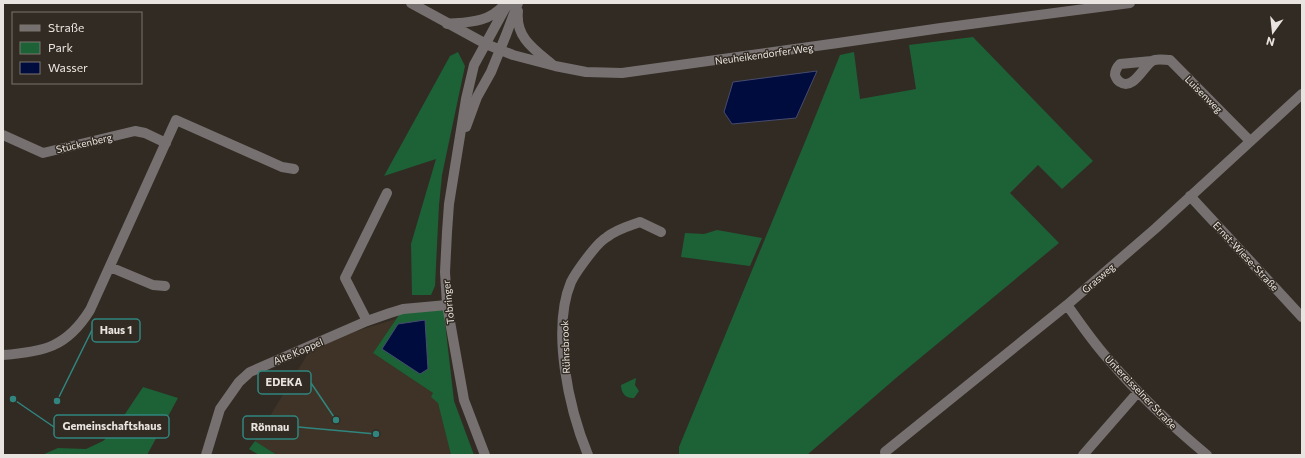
<svg xmlns="http://www.w3.org/2000/svg" width="1305" height="458" font-family="Commissioner,sans-serif">
<rect width="100%" height="100%" fill="#322b23"/>
<path fill="#3f3327" d="M 396,319 L 373,353 L 433,393 L 438,403 L 451,455 L 277,455 L 255,441 L 310,350 L 346,334 Z"/>
<path fill="#1d6136" d="M 973,37 L 1093,161 L 1062,189 L 1038,165 L 1010,193 L 1059,243 L 896,378 L 807,455 L 679,455 L 679,447 L 807,137 L 840,55 L 854,52 L 860,99 L 916,89 L 909,45 Z
M 458,52 L 465,66 L 442,175 L 439,205 L 435,286 L 431,295 L 412,295 L 411,244 L 436,159 L 384,176 L 450,56 Z
M 717,230 L 762,238 L 750,266 L 681,257 L 685,233 L 704,234 Z
M 443,305 L 454,401 L 474,455 L 451,455 L 438,403 L 431,397 L 433,393 L 373,353 L 403,309 Z
M 636,378 L 635,385 L 639,391 L 634,398 C 626,399 621,393 621,385 Z
M 143,387 L 178,398 L 147,455 L 42,455 L 58,448 L 86,449 L 103,441 L 113,432 Z
M 255,441 L 277,455 L 259,455 L 249,449 Z"/>
<path fill="#000b3e" stroke="#464c6e" d="M 817,71 L 796,118 L 732,124 L 724,112 L 733,82 Z
M 425,320 L 428,369 L 420,374 L 382,349 L 398,324 Z"/>
<g fill="none" stroke-linecap="round" stroke-linejoin="round">
<path stroke="#767070" stroke-width="10" d="M 411,3 L 486,44 L 513,55 L 555,66 L 586,72 L 622,73 L 838,43 L 941,28 L 1130,3
M 518,11 C 515,38 535,50 553,65
M 447,24 C 469,22 488,23 504,5
M 1152,61 L 1120,64 C 1117,67 1115,70 1115,75 C 1116,78 1118,81 1120,82 C 1133,91 1143,67 1152,61 C 1157,58 1165,60 1170,60 L 1250,141
M 466,127 L 477,97 L 491,72 L 506,35 L 518,3
M 3,135 L 43,153 L 135,131 L 145,133 L 166,143
M 1190,196 L 1302,317
M 110,267 L 153,285 L 165,286
M 1067,305 C 1081,324 1094,344 1110,361 C 1139,395 1172,426 1207,455
M 367,321 L 345,278 L 387,193
M 3,355 C 44,352 67,347 90,310 L 176,120 L 282,167 L 294,169
M 885,452 L 1067,305 L 1156,228 L 1302,94
M 206,455 L 220,409 L 239,382 L 250,372 L 367,321 L 390,313 L 403,309 L 447,305
M 485,455 L 464,400 L 447,305 L 445,272 L 447,232 L 449,204 L 466,99 L 474,65 L 508,3
M 588,455 C 569,409 551,330 571,282 C 576,272 583,263 590,254 C 595,248 600,241 607,237 C 617,229 629,226 640,222 L 661,232
M 1083,455 L 1138,392"/>
</g>
<g text-anchor="middle" dominant-baseline="central" stroke-width="3" stroke-linejoin="round" paint-order="stroke">
<g font-size="10" fill="#e9e4df" stroke="#322b23">
<text transform="translate(764 54) rotate(-8)">Neuheikendorfer Weg</text>
<text transform="translate(1204 94) rotate(45)">Luisenweg</text>
<text transform="translate(84 143) rotate(-13)">Stückenberg</text>
<text transform="translate(1246 256) rotate(47)">Ernst-Wiese-Straße</text>
<text transform="translate(1098 278) rotate(-41)">Grasweg</text>
<text transform="translate(448 302) rotate(-96)">Tobringer</text>
<text transform="translate(565 347) rotate(-92)">Rührsbrook</text>
<text transform="translate(298 351) rotate(-23)">Alte Koppel</text>
<text transform="translate(1141 392) rotate(46)">Untereisselner Straße</text>
</g>
</g>
<path fill="none" stroke="#30867f" stroke-width="1.5" d="M57 401L92 330M336 420L311 383M13 399L54 427M376 434L298 427"/>
<g fill="#30867f" stroke="#322b23" stroke-width="1.5">
<circle cx="57" cy="401" r="4"/>
<circle cx="336" cy="420" r="4"/>
<circle cx="13" cy="399" r="4"/>
<circle cx="376" cy="434" r="4"/>
</g>
<g fill="#322b23" stroke="#30867f" stroke-width="1.5">
<rect x="92" y="319" width="48" height="23" rx="4"/>
<rect x="258" y="371" width="53" height="23" rx="4"/>
<rect x="54" y="415" width="115" height="23" rx="4"/>
<rect x="243" y="416" width="55" height="23" rx="4"/>
</g>
<g font-size="11" text-anchor="middle" font-weight="bold" fill="#e9e4df">
<text x="116" y="334">Haus 1</text>
<text x="284" y="386">EDEKA</text>
<text x="112" y="430">Gemeinschaftshaus</text>
<text x="270" y="431">Rönnau</text>
</g>
<rect width="1305" height="458" fill="none" stroke="#e9e4df" stroke-width="8"/>
<rect x="12" y="12" width="130" height="72" fill="#322b23" stroke="#7b756e"/>
<rect x="20" y="25" width="20" height="6" fill="#767070" stroke="#7b756e"/>
<text x="48" y="32" font-size="12" fill="#e9e4df">Straße</text>
<rect x="20" y="42" width="20" height="12" fill="#1d6136" stroke="#7b756e"/>
<text x="48" y="52" font-size="12" fill="#e9e4df">Park</text>
<rect x="20" y="62" width="20" height="12" fill="#000b3e" stroke="#7b756e"/>
<text x="48" y="72" font-size="12" fill="#e9e4df">Wasser</text>
<g transform="translate(1273 32) rotate(195)" stroke="#322b23" stroke-width="3" paint-order="stroke">
<path d="M0-3L7 15L0 10L-7 15Z" fill="#e9e4df"/>
<text y="-6" font-size="11" font-weight="bold" text-anchor="middle" fill="#e9e4df">N</text>
</g>
</svg>
